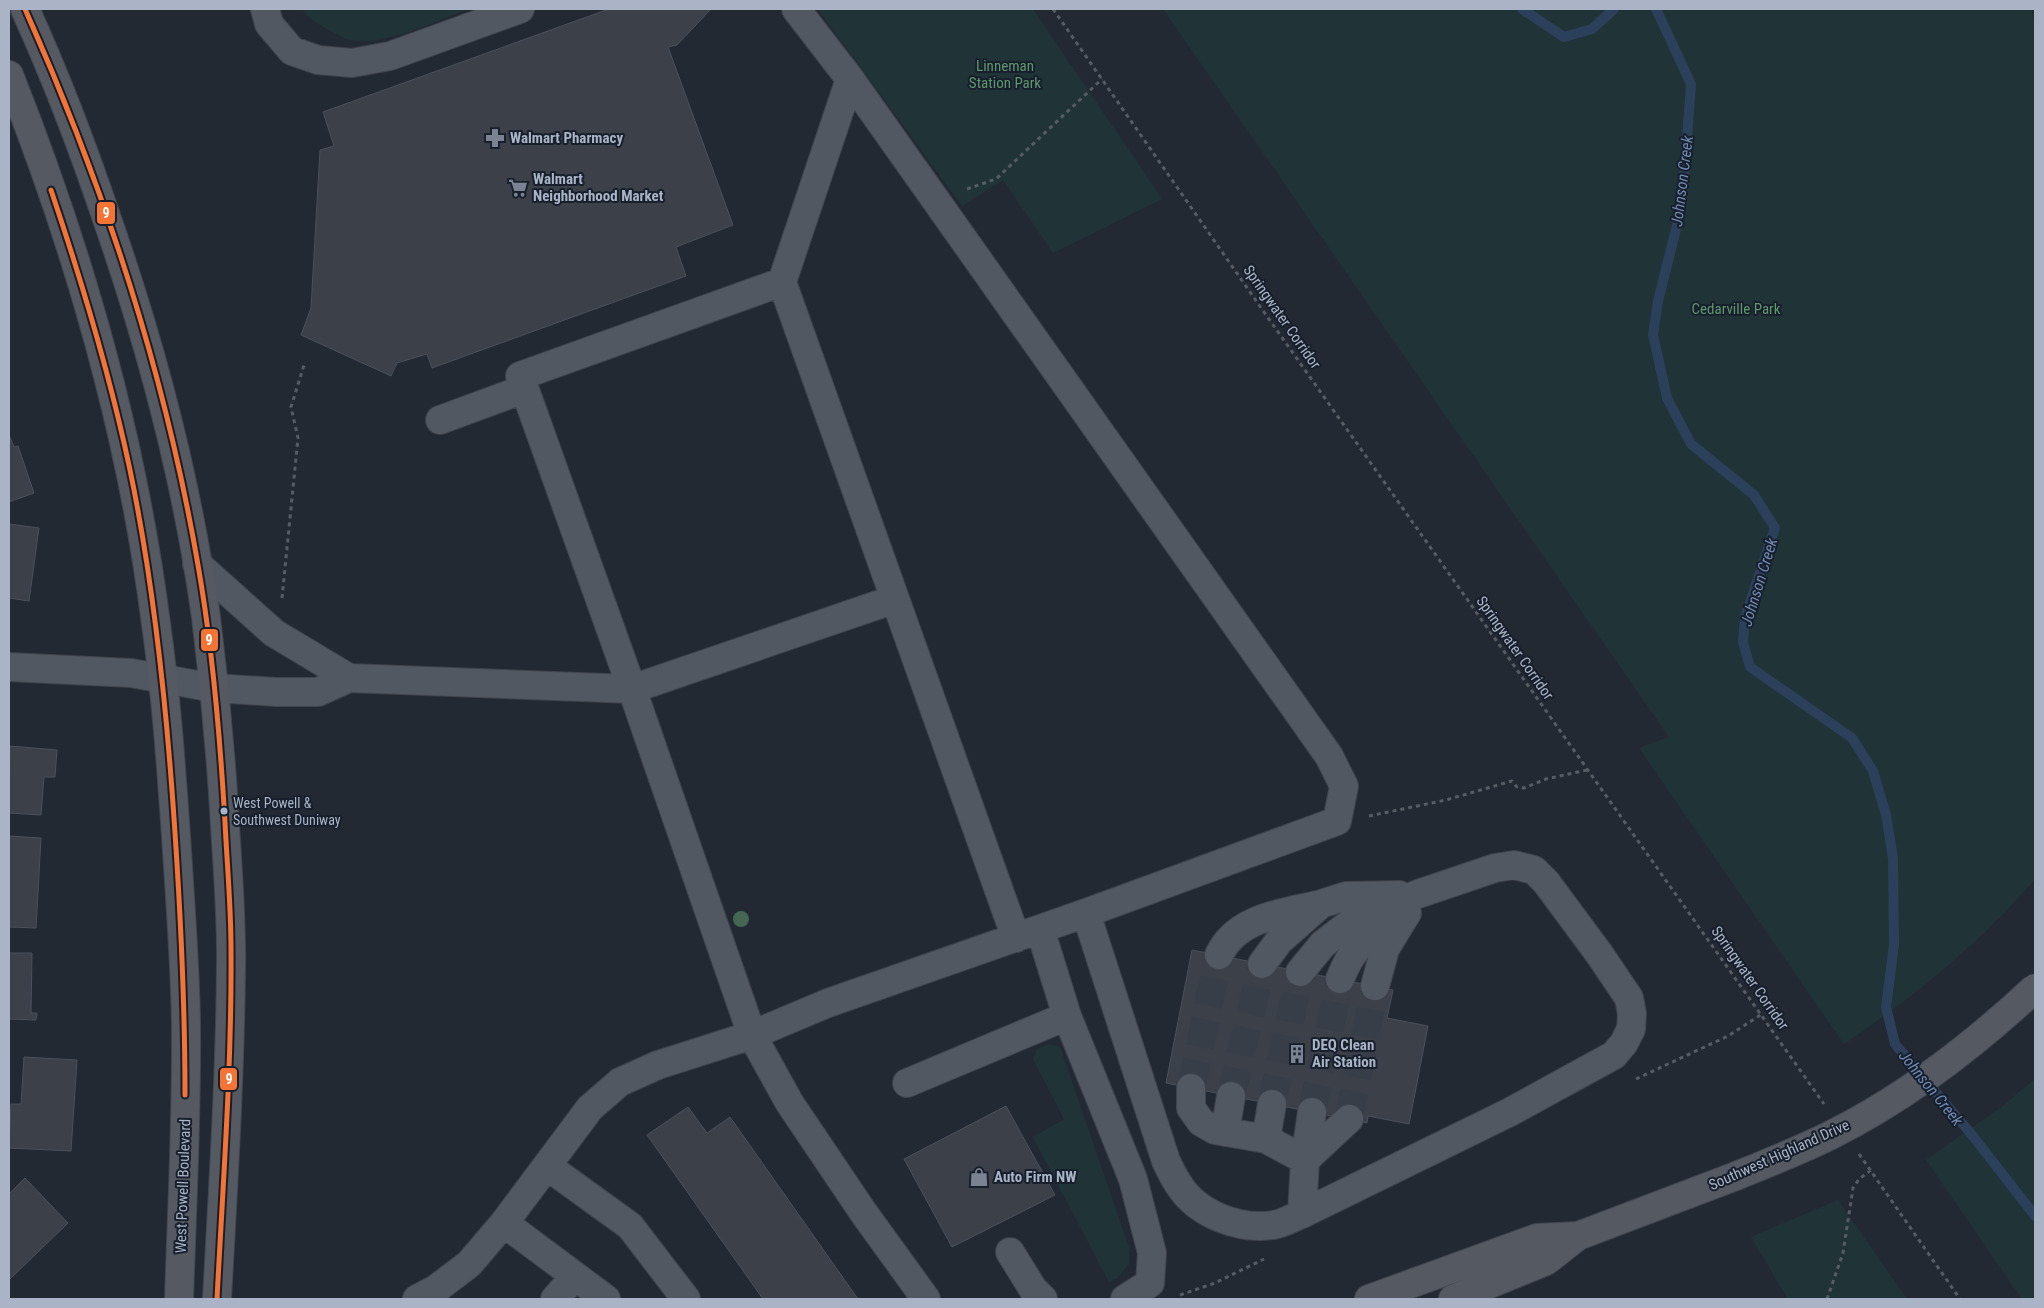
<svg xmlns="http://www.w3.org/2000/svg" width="2044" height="1308" font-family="'Roboto Condensed',sans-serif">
<rect width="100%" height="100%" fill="#232932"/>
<path fill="#203438" d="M 302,9 L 468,9 C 432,22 388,46 350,40 C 343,38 335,33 329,30 C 319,25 308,18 302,9 Z
M 818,9 L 1033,9 L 1162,199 L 1053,253 L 1003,180 L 962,206 Z
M 1163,9 L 2031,9 L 2035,21 L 2035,879 C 1979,944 1915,996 1844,1044 L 1639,748 L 1669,737 Z
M 1048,1044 L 1060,1047 L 1129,1247 L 1129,1264 L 1117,1278 L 1109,1282 L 1033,1137 L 1064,1119 L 1033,1059 L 1037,1049 Z
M 2035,1079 L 2035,1299 L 2022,1299 L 1926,1160 L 2000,1108 Z
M 1838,1200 L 1907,1299 L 1788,1299 L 1751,1237 Z"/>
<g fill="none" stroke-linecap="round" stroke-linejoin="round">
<path stroke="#2c3f5b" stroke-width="10" d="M 1522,9 L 1564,37 L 1592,29 L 1614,9
M 1656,9 L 1691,84 L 1682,205 L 1658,301 L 1653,335 L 1667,398 L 1691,444 L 1754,495 L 1775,528 L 1745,617 L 1743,642 L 1750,667 L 1852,738 L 1873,771 L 1886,815 L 1893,858 L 1894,945 L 1886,1007 L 1895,1044 L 1972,1135 L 2035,1216"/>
</g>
<path fill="#3b4049" stroke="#4a515a" d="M 609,9 L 711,9 L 677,45 L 668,47 L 733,225 L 676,247 L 686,276 L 432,368 L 427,354 L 397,363 L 391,376 L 301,335 L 311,308 L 320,150 L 334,146 L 323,112 Z
M 9,435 L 14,447 L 18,446 L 34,493 L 9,502 Z
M 9,524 L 39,528 L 29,601 L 9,598 Z
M 10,746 L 57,750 L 55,777 L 44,777 L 41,815 L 9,813 Z
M 9,836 L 41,838 L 36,928 L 9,927 Z
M 1192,950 L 1393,990 L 1387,1018 L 1428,1026 L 1409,1124 L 1368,1116 L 1367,1123 L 1166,1083 Z
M 9,953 L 32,953 L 31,1013 L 37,1013 L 36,1020 L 9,1019 Z
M 24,1057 L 77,1060 L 71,1151 L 9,1148 L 11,1104 L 21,1104 Z
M 1006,1106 L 1055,1195 L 952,1247 L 904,1159 Z
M 688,1107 L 707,1133 L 730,1117 L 858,1299 L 763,1299 L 647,1135 Z
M 25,1178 L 68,1223 L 9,1280 L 9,1194 Z"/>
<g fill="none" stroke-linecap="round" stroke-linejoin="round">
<path stroke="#373e48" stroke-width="28" stroke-dasharray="28 14" stroke-linecap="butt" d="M 1191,1088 L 1219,955
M 1231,1096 L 1262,964
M 1272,1104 L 1300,972
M 1312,1112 L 1340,979
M 1349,1119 L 1375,986"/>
<g stroke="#3f434b" stroke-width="30">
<path id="minor" d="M 265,9 L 269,24 L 292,51 L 318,60 L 352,63 L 390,56 L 520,9
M 782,282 L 850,79
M 440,420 L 524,389
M 197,564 L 274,633 L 349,678
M 9,667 L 131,673 L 214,688 L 276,692 L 318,692 L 349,678 L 632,689 L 895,599
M 1086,913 L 1166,1161 C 1170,1169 1174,1178 1179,1185 C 1198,1215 1240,1230 1273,1225 C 1283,1224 1293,1217 1302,1214 L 1510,1112 L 1614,1055 L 1624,1043 L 1631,1029 L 1632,1014 L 1629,998 L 1600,955 L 1546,882 L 1534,870 L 1514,865 L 1495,868 L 1418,894 L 1353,921 L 1323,944 L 1300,972
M 1040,929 L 1067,1016 L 1133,1179 L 1152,1253 L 1150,1283 L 1125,1299
M 1219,955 C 1236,918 1282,913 1317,905
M 1262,964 L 1279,941 L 1321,904 L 1346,896 L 1399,895
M 1340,979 C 1353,945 1370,934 1397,911
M 1375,986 L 1385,949 L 1407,913
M 907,1083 L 1067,1016
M 1191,1088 L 1191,1108 L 1201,1122 L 1215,1130 L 1266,1139 L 1305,1160 L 1349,1119
M 1225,1132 L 1231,1096
M 1266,1139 L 1272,1104
M 547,1166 L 630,1226 L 686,1299
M 1302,1214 L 1305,1160 L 1312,1112
M 504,1223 L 606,1299
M 1010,1252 L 1033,1289 L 1043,1299
M 417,1299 L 436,1289 L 469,1264 L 504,1223 L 590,1108 L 620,1082 L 658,1065 L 752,1035 L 828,1003 L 1086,913 L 1337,821 L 1344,786 L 1329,756 L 850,79 L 796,9
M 555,1299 L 575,1276
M 926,1299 L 863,1212 L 789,1102 L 752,1035 L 632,689 L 520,376 L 782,282 L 1016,938"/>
</g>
<g stroke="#40464f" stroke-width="30">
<path id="major" d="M 25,9 C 56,77 83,148 107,219 C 152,348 187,481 206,617 C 214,681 220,745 224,809 C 227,862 232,915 231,968 C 230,1078 223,1189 217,1299
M 9,75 C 79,251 132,436 156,624 C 166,694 171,765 176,836 C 180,898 185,961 186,1024 C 187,1116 182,1207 179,1299
M 1369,1299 L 1537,1238 L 1578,1236
M 1453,1299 L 1546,1261 L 1578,1236 L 1736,1176"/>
</g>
<path stroke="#565c64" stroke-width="3" stroke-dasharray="4 4" stroke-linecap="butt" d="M 1053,9 L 1259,305 L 1824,1104
M 967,189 L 996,179 L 1102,79
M 282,598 L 298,438 L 291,407 L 304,365
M 1369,816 L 1446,800 L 1512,781 L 1517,787 L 1524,788 L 1546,779 L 1587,770
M 1636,1079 L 1728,1036 L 1762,1014
M 1859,1154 L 1960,1299
M 1180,1295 L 1215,1283 L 1264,1259
M 1827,1299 L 1843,1253 L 1853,1188 L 1859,1179 L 1871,1170"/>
<use href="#minor" stroke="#525861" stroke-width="28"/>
<use href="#major" stroke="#555a62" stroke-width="28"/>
<g stroke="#40464f" stroke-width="30" stroke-linecap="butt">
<path id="major-bridge" d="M 1736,1176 C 1768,1163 1801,1150 1831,1135 C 1907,1097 1973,1046 2035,988"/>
</g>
<use href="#major-bridge" stroke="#555a62" stroke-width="28"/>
<g stroke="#171f2c" stroke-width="9">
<path id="bus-1" d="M 25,9 C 104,186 165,374 198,565 C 213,650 220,736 225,822 C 227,864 231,906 231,948 C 232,1065 223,1182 217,1299
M 51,190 C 82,282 110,375 130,470 C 153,580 165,692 173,804 C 180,901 185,998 185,1095"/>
</g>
<use href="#bus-1" stroke="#f57335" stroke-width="5"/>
</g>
<circle fill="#456653" cx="741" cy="919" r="8"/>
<defs>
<g id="pharmacy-bare" transform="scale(1.5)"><path d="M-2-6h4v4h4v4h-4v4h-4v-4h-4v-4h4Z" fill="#7b8392" stroke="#171f2c" stroke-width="2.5" paint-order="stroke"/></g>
<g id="supermarket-bare" transform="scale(1.5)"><path d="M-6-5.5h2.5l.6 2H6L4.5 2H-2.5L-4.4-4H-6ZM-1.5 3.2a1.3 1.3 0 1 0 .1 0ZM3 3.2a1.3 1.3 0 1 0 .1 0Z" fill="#7b8392" stroke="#171f2c" stroke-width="2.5" paint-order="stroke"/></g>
<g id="building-bare" transform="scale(1.5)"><path d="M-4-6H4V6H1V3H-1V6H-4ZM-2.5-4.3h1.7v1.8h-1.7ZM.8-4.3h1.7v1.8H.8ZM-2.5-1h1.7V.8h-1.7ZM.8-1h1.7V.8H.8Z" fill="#7b8392" stroke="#171f2c" stroke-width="2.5" paint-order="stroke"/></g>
<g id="shop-bare" transform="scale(1.5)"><path d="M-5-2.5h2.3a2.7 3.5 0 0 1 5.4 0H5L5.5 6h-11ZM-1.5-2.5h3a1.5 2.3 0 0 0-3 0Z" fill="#7b8392" stroke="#171f2c" stroke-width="2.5" paint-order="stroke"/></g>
</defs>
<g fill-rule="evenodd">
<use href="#pharmacy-bare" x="495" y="138"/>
<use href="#supermarket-bare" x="518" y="188"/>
<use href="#building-bare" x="1297" y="1054"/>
<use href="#shop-bare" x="979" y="1177"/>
</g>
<circle fill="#aab4c6" stroke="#171f2c" stroke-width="2" cx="224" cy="811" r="4.5"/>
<g text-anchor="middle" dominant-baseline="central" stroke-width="4" stroke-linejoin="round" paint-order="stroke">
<g font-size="14" fill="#aab4c6" stroke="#171f2c" text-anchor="start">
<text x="233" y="803">West Powell &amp;<tspan x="233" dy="17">Southwest Duniway</tspan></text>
</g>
<g font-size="15" fill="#60986e" stroke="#171f2c">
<text x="1005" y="66">Linneman<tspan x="1005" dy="17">Station Park</tspan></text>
<text x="1736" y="309">Cedarville Park</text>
</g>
<g font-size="15" font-weight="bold" fill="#aab4c6" stroke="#171f2c" text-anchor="start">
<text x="510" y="138">Walmart Pharmacy</text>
<text x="533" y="179">Walmart<tspan x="533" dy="17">Neighborhood Market</tspan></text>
<text x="1312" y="1045">DEQ Clean<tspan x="1312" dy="17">Air Station</tspan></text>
<text x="994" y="1177">Auto Firm NW</text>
</g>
<g font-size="15" fill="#aab4c6" stroke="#171f2c">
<text transform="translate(1282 317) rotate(55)">Springwater Corridor</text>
<text transform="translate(1515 648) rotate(55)">Springwater Corridor</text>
<text transform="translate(1750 978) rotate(55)">Springwater Corridor</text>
<text transform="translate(1779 1155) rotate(-24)">Southwest Highland Drive</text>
<text transform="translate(183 1186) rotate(-88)">West Powell Boulevard</text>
</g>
<g font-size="16" font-style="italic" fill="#6f8ab2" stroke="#171f2c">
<text transform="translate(1682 181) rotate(-83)">Johnson Creek</text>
<text transform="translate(1759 582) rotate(-73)">Johnson Creek</text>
<text transform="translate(1931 1088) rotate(51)">Johnson Creek</text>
</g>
</g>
<g stroke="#171f2c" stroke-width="2">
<rect x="96" y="201" width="20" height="24" rx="5" fill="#f57335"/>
<rect x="200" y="628" width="19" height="24" rx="5" fill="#f57335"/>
<rect x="219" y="1067" width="19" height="24" rx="5" fill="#f57335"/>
</g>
<g font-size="14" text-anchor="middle" font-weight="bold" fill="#fff">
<text x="106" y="218">9</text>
<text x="209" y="645">9</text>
<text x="229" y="1084">9</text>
</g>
<rect width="2044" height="1308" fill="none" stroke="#aab4c6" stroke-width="20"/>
</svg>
